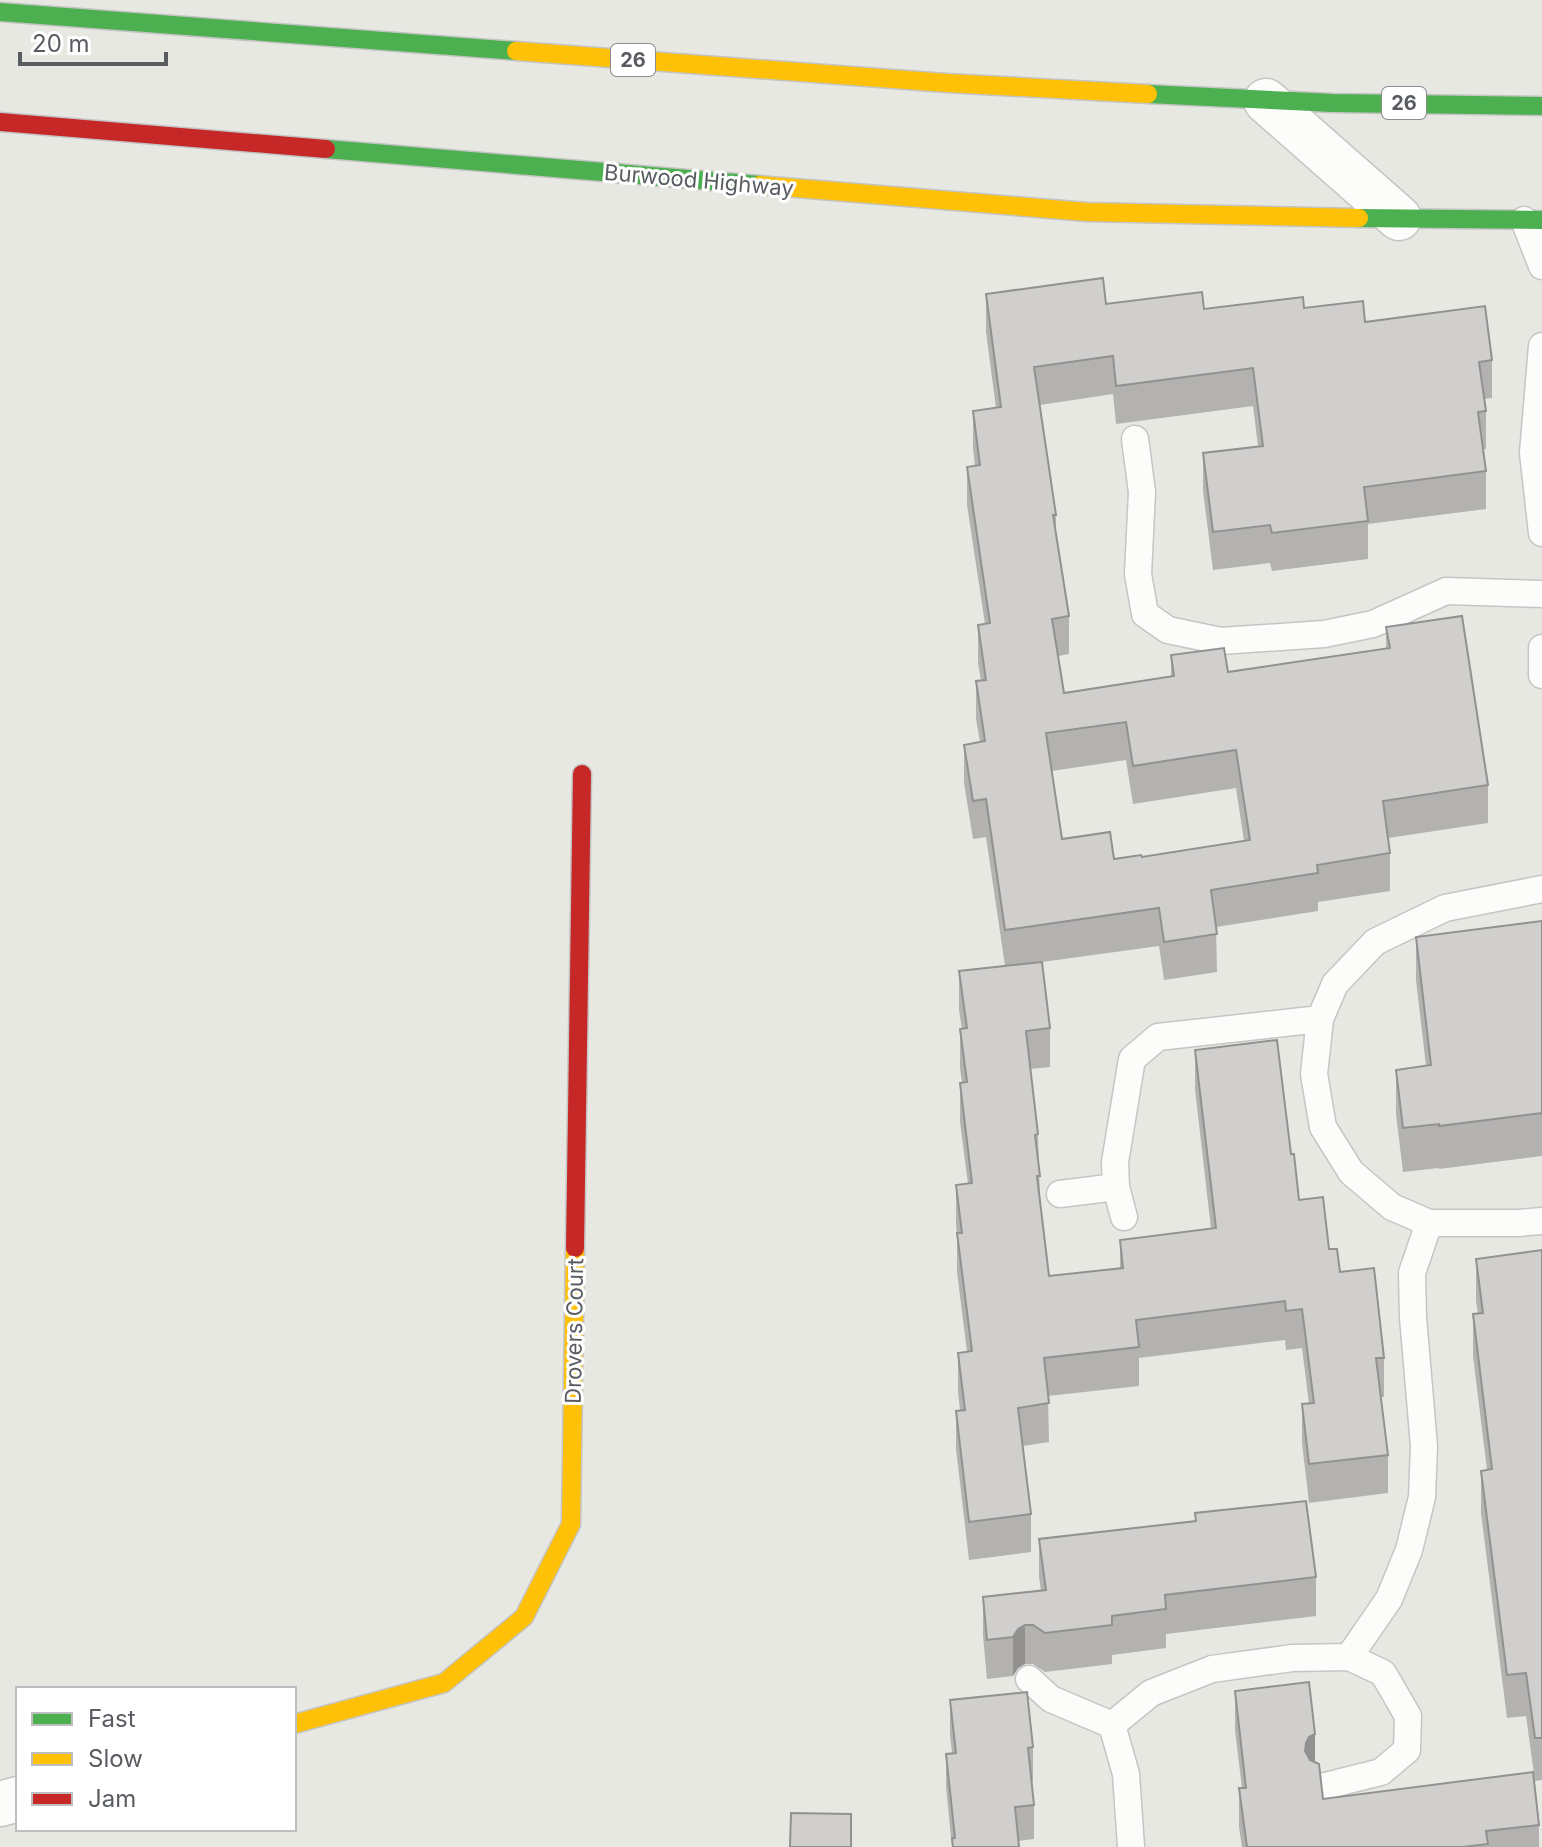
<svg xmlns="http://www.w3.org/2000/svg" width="1542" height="1847" font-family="Inter,sans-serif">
<rect width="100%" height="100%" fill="#e8e8e3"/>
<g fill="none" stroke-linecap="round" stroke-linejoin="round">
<g stroke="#c5c5c5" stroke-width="29">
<path id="lane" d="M 1524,220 L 1542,266
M 1542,346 L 1533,453 L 1542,533
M 1135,439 L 1142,492 L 1138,574 L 1145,614 L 1168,630 L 1221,641 L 1324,634 L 1373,624 L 1446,591 L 1542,594
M 1542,648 L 1542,675
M 1542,889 L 1445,908 L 1375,942 L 1335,984 L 1320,1019 L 1314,1074 L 1323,1127 L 1351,1172 L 1392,1207 L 1429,1223 L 1519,1223 L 1542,1221
M 1060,1194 L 1116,1187
M 1124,1217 L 1116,1187 L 1115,1162 L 1132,1059 L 1158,1037 L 1320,1019
M 1349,1657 L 1389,1599 L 1409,1550 L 1422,1497 L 1424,1446 L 1413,1317 L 1412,1273 L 1429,1223
M 1029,1679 L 1051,1699 L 1112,1725 L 1126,1774 L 1131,1847
M 1112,1725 L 1151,1693 L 1212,1669 L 1292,1658 L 1349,1657 L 1383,1673 L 1408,1716 L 1407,1750 L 1381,1772 L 1321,1787"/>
</g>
<g stroke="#c5c5c5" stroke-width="47">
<path id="street" d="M 1266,101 L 1399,218
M 0,1804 L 18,1799"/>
</g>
<g stroke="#c4c5c3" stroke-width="21">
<path id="fast" d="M 0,12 L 516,51
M 1148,94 L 1333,103 L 1542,106
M 326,149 L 760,185
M 1359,218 L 1542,220"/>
</g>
<g stroke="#c4c5c3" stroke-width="21">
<path id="slow" d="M 516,51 L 947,83 L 1148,94
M 760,185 L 1087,212 L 1359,218
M 294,1724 L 444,1683 L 524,1617 L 571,1524 L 575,1248"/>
</g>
<g stroke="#c4c5c3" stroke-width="21">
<path id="jam" d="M 0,122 L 326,149
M 575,1248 L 582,774"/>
</g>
<use href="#lane" stroke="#fcfcfb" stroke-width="26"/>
<use href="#street" stroke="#fcfcfb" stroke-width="44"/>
<use href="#fast" stroke="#4caf50" stroke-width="18"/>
<use href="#slow" stroke="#ffc107" stroke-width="18"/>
<use href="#jam" stroke="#c62828" stroke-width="18"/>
</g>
<path fill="#b3b2b0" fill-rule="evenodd" d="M 986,294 L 1106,304 L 1204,309 L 1304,308 L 1365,322 L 1492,360 L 1492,398 L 1484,399 L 1486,411 L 1486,449 L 1483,449 L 1486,471 L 1486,509 L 1368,524 L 1368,559 L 1272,571 L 1270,563 L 1213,570 L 1203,491 L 1203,453 L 1258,446 L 1253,406 L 1116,424 L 1113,394 L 1040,405 L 1056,515 L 1056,537 L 1069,616 L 1069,654 L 1058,656 L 1064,693 L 1171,677 L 1171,655 L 1228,672 L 1386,648 L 1386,627 L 1488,785 L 1488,823 L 1388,838 L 1390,853 L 1390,891 L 1318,902 L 1318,911 L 1216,927 L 1217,972 L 1164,980 L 1159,946 L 1042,962 L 1050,1028 L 1050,1067 L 1030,1069 L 1038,1134 L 1040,1198 L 1049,1276 L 1120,1268 L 1120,1240 L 1211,1229 L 1195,1089 L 1195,1050 L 1291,1154 L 1299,1200 L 1329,1249 L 1384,1358 L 1384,1397 L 1381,1397 L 1388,1455 L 1388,1493 L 1309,1503 L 1302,1443 L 1302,1404 L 1309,1404 L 1302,1348 L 1286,1350 L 1285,1340 L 1139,1358 L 1139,1386 L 1048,1396 L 1049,1442 L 1023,1446 L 1031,1514 L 1031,1552 L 969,1560 L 956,1449 L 956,1411 L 960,1410 L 958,1392 L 958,1353 L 967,1352 L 957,1272 L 957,1236 L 956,1224 L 956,1185 L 968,1184 L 960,1122 L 960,1083 L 962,1083 L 960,1068 L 960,1029 L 962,1029 L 959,1010 L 959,971 L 1005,966 L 986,837 L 973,839 L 964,783 L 964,745 L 980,742 L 976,719 L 976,681 L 981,681 L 978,663 L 978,625 L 985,624 L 967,505 L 967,467 L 975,466 L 973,449 L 973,411 L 996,408 L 986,332 ZM 1126,760 L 1133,804 L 1236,788 L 1244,841 L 1142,857 L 1114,859 L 1062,839 L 1052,771 Z
M 1542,921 L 1542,1156 L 1439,1169 L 1439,1168 L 1403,1172 L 1396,1114 L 1396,1070 L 1426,1066 L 1416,980 L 1416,937 Z
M 1542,1250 L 1542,1780 L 1535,1781 L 1526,1716 L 1507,1718 L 1481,1513 L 1481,1471 L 1487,1470 L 1473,1356 L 1473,1314 L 1478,1314 L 1476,1301 L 1476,1259 Z
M 1195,1513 L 1316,1577 L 1316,1616 L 1166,1634 L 1166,1648 L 1112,1655 L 1112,1664 L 1045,1672 L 1033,1664 L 1025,1664 L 1018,1668 L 1013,1676 L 987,1679 L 983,1636 L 983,1597 L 1041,1591 L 1039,1577 L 1039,1539 L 1195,1521 Z
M 1235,1691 L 1315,1762 L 1323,1799 L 1539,1825 L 1539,1847 L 1242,1847 L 1239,1827 L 1239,1788 L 1242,1788 L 1235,1730 Z
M 950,1700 L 1033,1747 L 1033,1781 L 1031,1781 L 1034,1805 L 1034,1839 L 1018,1841 L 1019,1847 L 952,1847 L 946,1787 L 946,1754 L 952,1753 L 950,1734 Z"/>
<path fill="#929190" d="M 1025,1625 L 1025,1664 L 1018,1668 L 1013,1676 L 1013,1637 L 1018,1629 Z
M 1315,1734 L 1315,1772 L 1306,1782 L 1306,1743 L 1309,1737 Z"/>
<path fill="#d0cfcd" stroke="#929190" stroke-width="2" fill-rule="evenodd" d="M 1103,278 L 1106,304 L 1202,292 L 1204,309 L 1303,297 L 1304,308 L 1363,301 L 1365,322 L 1485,306 L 1492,360 L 1479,362 L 1486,411 L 1478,412 L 1486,471 L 1364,487 L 1368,521 L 1272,533 L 1270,525 L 1213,532 L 1203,453 L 1263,446 L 1253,368 L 1116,386 L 1113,356 L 1034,367 L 1056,515 L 1053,515 L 1069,616 L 1052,619 L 1064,693 L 1174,676 L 1171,655 L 1224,648 L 1228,672 L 1390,648 L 1386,627 L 1462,616 L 1488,785 L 1383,801 L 1390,853 L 1317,865 L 1318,873 L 1211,890 L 1217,934 L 1164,942 L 1159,908 L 1005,930 L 986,799 L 973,801 L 964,745 L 985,741 L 976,681 L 986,680 L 978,625 L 990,623 L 967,467 L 980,465 L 973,411 L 1001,407 L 986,294 ZM 1126,722 L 1133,766 L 1236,750 L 1250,840 L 1142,857 L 1141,855 L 1114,859 L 1110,832 L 1062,839 L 1046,733 Z
M 1542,921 L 1542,1113 L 1439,1126 L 1439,1124 L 1403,1128 L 1396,1070 L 1431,1065 L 1416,937 Z
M 1042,962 L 1050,1028 L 1026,1031 L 1038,1134 L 1035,1135 L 1040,1176 L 1037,1176 L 1049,1276 L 1123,1268 L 1120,1240 L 1216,1228 L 1195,1050 L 1277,1040 L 1291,1154 L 1294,1154 L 1299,1200 L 1323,1197 L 1329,1249 L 1337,1249 L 1340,1272 L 1374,1268 L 1384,1358 L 1376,1358 L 1388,1455 L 1309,1464 L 1302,1404 L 1314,1403 L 1302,1309 L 1286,1311 L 1285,1301 L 1136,1320 L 1139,1347 L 1044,1358 L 1049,1403 L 1018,1408 L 1031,1514 L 969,1522 L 956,1411 L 965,1410 L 958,1353 L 972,1351 L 957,1233 L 962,1233 L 956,1185 L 972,1183 L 960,1083 L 967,1082 L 960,1029 L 967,1028 L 959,971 Z
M 1542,1250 L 1542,1738 L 1535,1738 L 1526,1673 L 1507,1675 L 1481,1471 L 1492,1469 L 1473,1314 L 1483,1313 L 1476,1259 Z
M 1306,1501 L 1316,1577 L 1165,1595 L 1166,1609 L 1112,1616 L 1112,1625 L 1045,1633 L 1033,1625 L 1025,1625 L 1018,1629 L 1013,1637 L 987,1640 L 983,1597 L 1046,1590 L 1039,1539 L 1196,1521 L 1195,1513 Z
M 1309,1682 L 1315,1734 L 1309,1737 L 1306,1743 L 1305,1751 L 1310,1760 L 1319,1764 L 1323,1799 L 1533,1772 L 1539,1825 L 1486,1831 L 1488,1844 L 1463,1847 L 1247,1847 L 1239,1788 L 1246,1788 L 1235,1691 Z
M 1027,1692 L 1033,1747 L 1028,1748 L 1034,1805 L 1015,1807 L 1019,1847 L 953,1847 L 952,1838 L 955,1838 L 946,1754 L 956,1753 L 950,1700 Z
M 791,1813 L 851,1814 L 851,1847 L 790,1847 Z"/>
<g text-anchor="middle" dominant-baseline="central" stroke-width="6" stroke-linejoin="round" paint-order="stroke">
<g fill="#fff" stroke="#8b8d90" stroke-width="2">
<rect x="611" y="44" width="44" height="32" rx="6"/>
<rect x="1382" y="87" width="44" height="32" rx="6"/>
</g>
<g font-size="20" font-weight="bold" fill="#595c61">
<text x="633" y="60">26</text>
<text x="1404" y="103">26</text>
</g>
<g font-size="22" fill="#595c61" stroke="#fff">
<text transform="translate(699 180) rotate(5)">Burwood Highway</text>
<text transform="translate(574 1331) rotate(-89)">Drovers Court</text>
</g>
</g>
<rect x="16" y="1687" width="280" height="144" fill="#ffffff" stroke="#bdbec0" stroke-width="2"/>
<rect x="32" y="1713" width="40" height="12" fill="#4caf50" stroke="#bdbec0" stroke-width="2"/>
<text x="88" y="1727" font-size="24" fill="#595c61">Fast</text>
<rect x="32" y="1753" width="40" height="12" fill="#ffc107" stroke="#bdbec0" stroke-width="2"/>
<text x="88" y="1767" font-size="24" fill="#595c61">Slow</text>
<rect x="32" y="1793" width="40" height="12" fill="#c62828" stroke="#bdbec0" stroke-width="2"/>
<text x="88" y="1807" font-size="24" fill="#595c61">Jam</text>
<path d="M20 52v12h146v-12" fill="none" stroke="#595c61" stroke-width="4"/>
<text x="32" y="52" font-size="24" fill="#595c61" stroke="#ffffff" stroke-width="6" paint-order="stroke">20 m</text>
</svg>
